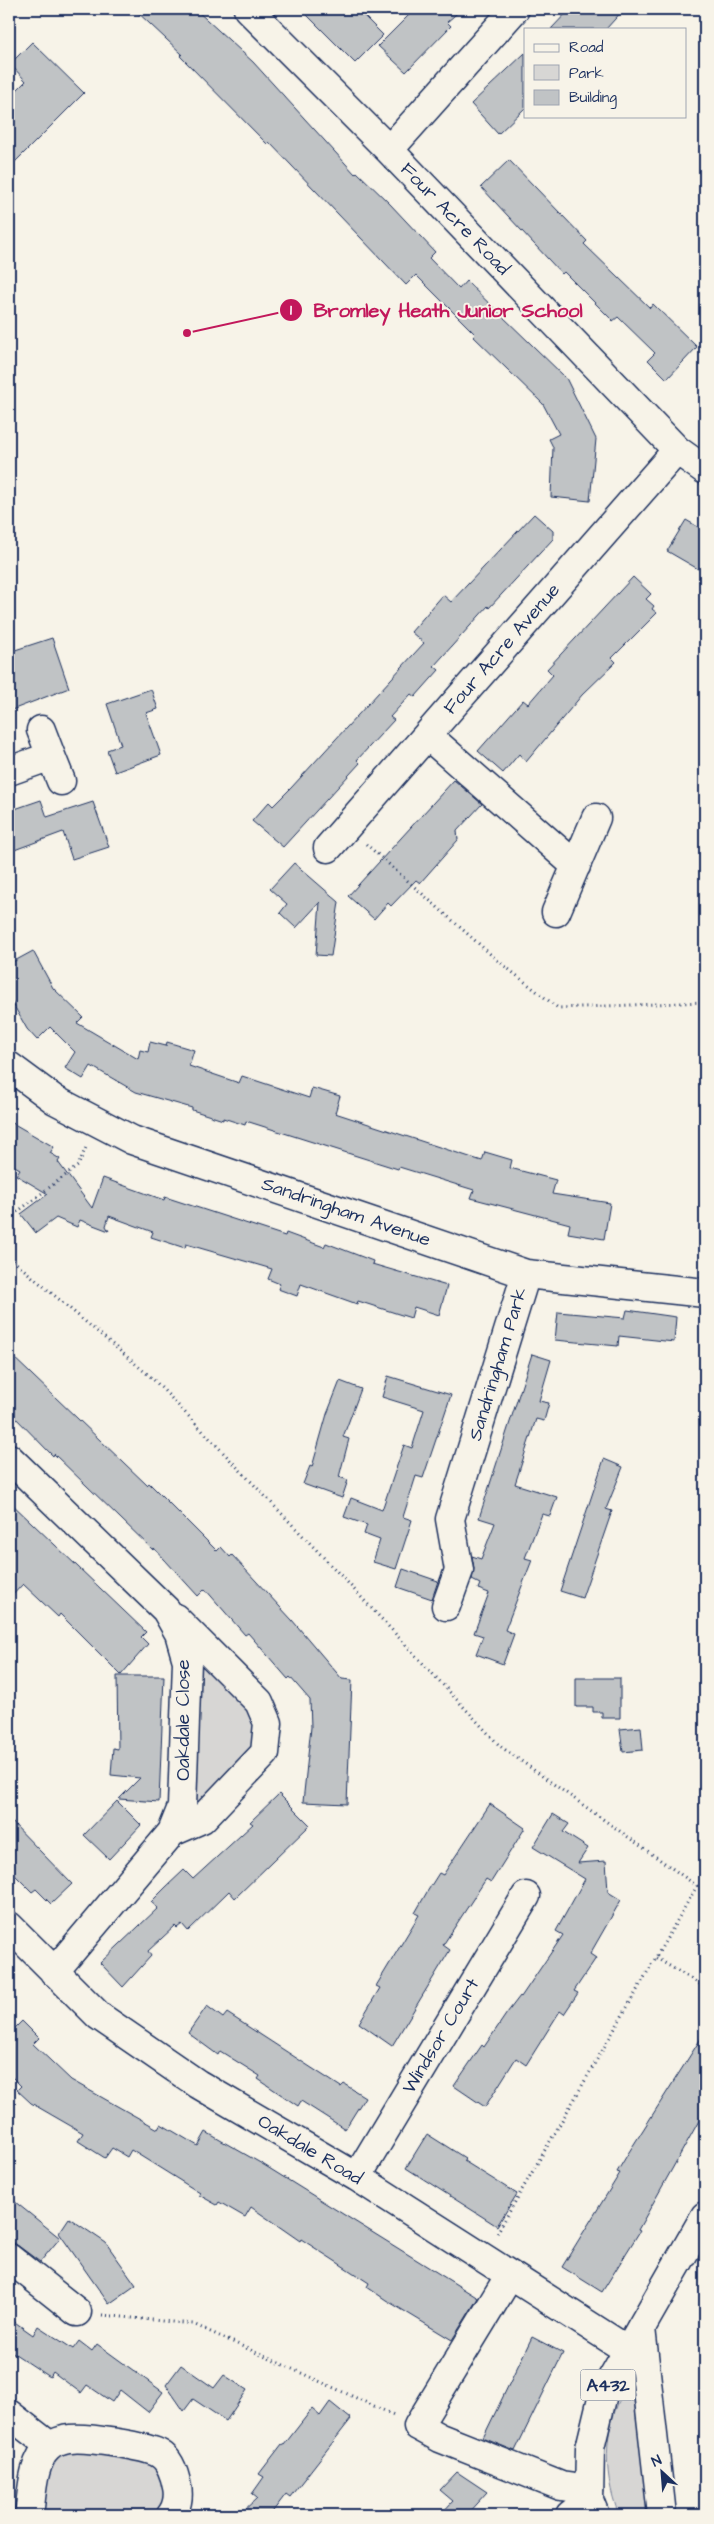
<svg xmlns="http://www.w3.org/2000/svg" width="714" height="2524" font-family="'Architects Daughter',sans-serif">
<rect width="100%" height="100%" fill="#f7f3e8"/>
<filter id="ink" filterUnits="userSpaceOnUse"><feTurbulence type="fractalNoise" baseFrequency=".02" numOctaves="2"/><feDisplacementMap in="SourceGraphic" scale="10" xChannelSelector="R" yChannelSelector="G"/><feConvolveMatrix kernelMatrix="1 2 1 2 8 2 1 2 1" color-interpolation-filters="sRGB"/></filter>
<g filter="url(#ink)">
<path fill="#d7d6d4" stroke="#798299" d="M 200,1661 L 257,1713 L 256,1754 L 191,1811 Z
M 631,2380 L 650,2515 L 619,2515 C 601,2470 603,2420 631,2380 Z
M 71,2448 L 155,2462 L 165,2476 L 165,2507 L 158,2515 L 39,2515 L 51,2460 Z"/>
<path fill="#c0c3c5" stroke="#1b2f5e" d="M 134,9 L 195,9 L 253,62 L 355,174 L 357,172 L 390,204 L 435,252 L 429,258 L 459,289 L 466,281 L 566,378 L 596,439 L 590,501 L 551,497 L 553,447 L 549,439 L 559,434 L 543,404 L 473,336 L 475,334 L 416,275 L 406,285 L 269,142 L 267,144 L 180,56 L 182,54 Z
M 301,9 L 357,9 L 383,35 L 355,63 Z
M 415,9 L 462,9 L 447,22 L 451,26 L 406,72 L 378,46 Z
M 570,9 L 624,9 L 606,29 L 551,29 Z
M 32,42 L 84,93 L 9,168 L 9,98 L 26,81 L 10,64 Z
M 525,53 L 525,108 L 498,134 L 471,104 Z
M 509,160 L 587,241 L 584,244 L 650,308 L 653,304 L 697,347 L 667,379 L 648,360 L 655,353 L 618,317 L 613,321 L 564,272 L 562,274 L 481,187 Z
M 534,514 L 553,531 L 553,539 L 489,608 L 488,606 L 434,666 L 439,670 L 415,697 L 411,694 L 390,717 L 394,720 L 357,760 L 360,763 L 283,847 L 252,821 L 269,802 L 273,806 L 291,788 L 424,643 L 411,632 L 443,595 L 451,602 Z
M 686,520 L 705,531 L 705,573 L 667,551 Z
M 633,577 L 651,594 L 646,599 L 654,606 L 652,609 L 657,613 L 612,658 L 616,662 L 582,695 L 526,762 L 519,754 L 503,773 L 478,751 L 523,700 L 528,704 L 553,675 L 547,669 Z
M 52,638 L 69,688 L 9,711 L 9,652 Z
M 151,689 L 158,709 L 146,713 L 161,755 L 115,772 L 107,750 L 121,745 L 107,704 Z
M 454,780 L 482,804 L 457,831 L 458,840 L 420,883 L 416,880 L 391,906 L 388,903 L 374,919 L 348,896 Z
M 41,800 L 47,817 L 93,802 L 109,847 L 72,859 L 63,832 L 9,852 L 9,811 Z
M 294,863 L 339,902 L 331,956 L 316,955 L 320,902 L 296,928 L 280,913 L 287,904 L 270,889 Z
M 33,951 L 53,988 L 83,1017 L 77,1023 L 138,1059 L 140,1050 L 148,1052 L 150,1042 L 166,1046 L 167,1042 L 194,1050 L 189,1066 L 239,1083 L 242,1076 L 309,1098 L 312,1088 L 340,1096 L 335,1113 L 482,1161 L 485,1152 L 512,1160 L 510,1168 L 556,1180 L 552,1194 L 610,1203 L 604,1239 L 568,1233 L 570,1224 L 471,1198 L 474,1190 L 399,1167 L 398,1169 L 246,1121 L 245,1125 L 223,1118 L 223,1120 L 192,1110 L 192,1108 L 136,1092 L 91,1066 L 83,1079 L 65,1068 L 75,1052 L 50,1027 L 37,1040 L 27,1029 L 9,997 L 9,964 Z
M 9,1121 L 54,1147 L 50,1153 L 60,1159 L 58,1162 L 92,1208 L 103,1178 L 164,1200 L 165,1197 L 285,1236 L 286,1233 L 324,1247 L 326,1243 L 373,1261 L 372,1264 L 447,1286 L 439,1315 L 414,1307 L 411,1318 L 358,1301 L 357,1304 L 301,1284 L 297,1296 L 278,1289 L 280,1284 L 268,1279 L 272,1269 L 186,1244 L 185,1248 L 151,1237 L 153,1232 L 109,1216 L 106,1226 L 109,1231 L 80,1220 L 77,1227 L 56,1218 L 36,1233 L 21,1214 L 48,1194 L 16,1175 L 20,1169 L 9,1163 Z
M 627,1310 L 676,1317 L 674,1342 L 619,1336 L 618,1346 L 555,1340 L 558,1312 L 625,1318 Z
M 9,1353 L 147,1485 L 149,1483 L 217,1551 L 221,1547 L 230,1557 L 232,1555 L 292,1620 L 342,1679 L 352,1680 L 347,1804 L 303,1802 L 311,1727 L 310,1700 L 290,1677 L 288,1679 L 248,1633 L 245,1635 L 205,1589 L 198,1596 L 154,1548 L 153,1550 L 54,1454 L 53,1456 L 9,1411 Z
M 532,1354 L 551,1360 L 539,1401 L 549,1403 L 544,1421 L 536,1419 L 515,1484 L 557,1497 L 550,1516 L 542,1514 L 525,1558 L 532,1560 L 505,1630 L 514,1634 L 503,1664 L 476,1654 L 483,1636 L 474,1633 L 489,1593 L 478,1589 L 480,1584 L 472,1580 L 474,1568 L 472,1556 L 481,1559 L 495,1523 L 479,1518 Z
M 388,1376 L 451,1395 L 423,1478 L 416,1476 L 403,1517 L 412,1520 L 396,1569 L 373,1562 L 380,1540 L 364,1534 L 367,1525 L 344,1517 L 351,1498 L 382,1510 L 404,1445 L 412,1448 L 424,1410 L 382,1397 Z
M 340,1381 L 361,1389 L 343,1437 L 349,1439 L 339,1477 L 348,1480 L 342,1498 L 303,1484 L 310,1466 L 312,1467 L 327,1414 Z
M 604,1459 L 623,1467 L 606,1509 L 612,1511 L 582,1598 L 560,1591 Z
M 9,1501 L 146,1632 L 141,1637 L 148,1644 L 121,1675 L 60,1614 L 58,1617 L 23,1584 L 9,1599 Z
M 403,1569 L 438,1581 L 432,1599 L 397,1587 Z
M 117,1676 L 164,1676 L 159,1802 L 119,1799 L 140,1778 L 111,1775 L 113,1748 L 118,1749 Z
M 576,1678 L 620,1678 L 620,1718 L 602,1718 L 602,1712 L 593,1712 L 593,1707 L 576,1707 Z
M 641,1727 L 643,1750 L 623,1752 L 620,1729 Z
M 279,1794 L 310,1825 L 235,1898 L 229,1891 L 188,1931 L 182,1924 L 177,1928 L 175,1926 L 148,1951 L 151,1956 L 123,1987 L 100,1963 L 158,1908 L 151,1902 L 166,1887 L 184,1870 L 193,1879 L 253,1824 L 250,1822 Z
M 117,1801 L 141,1825 L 109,1859 L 84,1835 Z
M 490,1804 L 525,1828 L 491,1882 L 486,1879 L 443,1945 L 450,1950 L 392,2046 L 359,2023 L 380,1988 L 376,1986 L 419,1915 L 415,1913 L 427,1892 L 439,1873 L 443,1875 Z
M 553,1814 L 569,1824 L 563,1832 L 588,1848 L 578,1863 L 606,1861 L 608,1892 L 621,1900 L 590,1954 L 596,1958 L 574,1991 L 578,1993 L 564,2014 L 560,2011 L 526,2065 L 516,2058 L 485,2107 L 454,2086 L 482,2045 L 484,2047 L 507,2013 L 520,1996 L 521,1997 L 563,1935 L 556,1931 L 585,1879 L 533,1847 Z
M 9,1819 L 72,1884 L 51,1904 L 36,1889 L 32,1892 L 9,1869 Z
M 207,2006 L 223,2018 L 227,2013 L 341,2087 L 344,2084 L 365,2097 L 345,2129 L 301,2101 L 298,2106 L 258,2079 L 260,2076 L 220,2051 L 218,2055 L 188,2033 Z
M 22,2021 L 39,2038 L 33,2044 L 71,2080 L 158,2129 L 161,2124 L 198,2146 L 206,2132 L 264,2165 L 478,2298 L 452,2340 L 386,2300 L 367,2287 L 369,2283 L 301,2239 L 300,2241 L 251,2207 L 245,2217 L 219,2202 L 217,2205 L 199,2195 L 200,2193 L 131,2150 L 127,2157 L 112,2148 L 105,2158 L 78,2141 L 83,2133 L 31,2103 L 17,2090 L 21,2086 L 9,2074 L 9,2034 Z
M 705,2032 L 705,2110 L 638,2230 L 640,2231 L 602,2292 L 562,2267 L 620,2173 L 617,2172 L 629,2152 Z
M 427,2134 L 465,2158 L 464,2161 L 517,2194 L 497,2226 L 406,2168 Z
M 9,2197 L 60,2238 L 40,2262 L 9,2239 Z
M 69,2218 L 106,2243 L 136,2285 L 109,2304 L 59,2233 Z
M 9,2318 L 33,2335 L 38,2326 L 73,2349 L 79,2341 L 92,2351 L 97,2344 L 163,2392 L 148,2412 L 120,2390 L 112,2402 L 87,2385 L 81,2393 L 53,2372 L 50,2377 L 9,2350 Z
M 532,2337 L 563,2353 L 515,2451 L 483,2438 Z
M 181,2365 L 214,2388 L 224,2375 L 247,2390 L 226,2421 L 193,2399 L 184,2411 L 166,2385 Z
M 330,2402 L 351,2419 L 290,2497 L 286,2494 L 270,2515 L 239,2515 L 257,2498 L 252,2494 L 264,2477 L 259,2474 L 282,2444 L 284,2445 L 312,2409 L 320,2416 Z
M 457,2472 L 487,2492 L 466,2515 L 440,2515 L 453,2501 L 440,2490 Z"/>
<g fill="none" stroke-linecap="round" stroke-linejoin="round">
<g stroke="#1b2f5e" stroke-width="31">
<path id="minor" d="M 248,9 L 389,150 L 677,450 L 705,470
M 389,150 L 515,9
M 41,730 L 51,756
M 427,735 L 576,866
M 9,771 L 51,756 L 61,781
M 328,848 L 677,450
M 556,912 L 596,818
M 9,1066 L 55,1100 L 132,1140 L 526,1274 L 705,1293
M 9,1458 L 166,1610 L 179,1633 L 187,1661 L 182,1807 L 172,1832 L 54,1972
M 446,1606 L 459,1570 L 450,1519 L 526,1274
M 172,1832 L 202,1819 L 265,1753 L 268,1723 L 259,1702 L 175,1618
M 9,1926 L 99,2016 L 198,2084 L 357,2177 L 629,2351
M 357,2177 L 526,1896
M 9,2258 L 77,2312
M 510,2275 L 418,2426 L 440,2438 L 561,2486 L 589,2490
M 641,2328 L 662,2515
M 9,2414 L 50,2446
M 29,2515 C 32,2495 32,2461 49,2447 C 53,2443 65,2439 70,2439 C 86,2437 147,2446 160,2454 C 170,2460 175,2476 177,2487 C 179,2496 177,2508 171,2515
M 570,2515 L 589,2500"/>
</g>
<g stroke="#1b2f5e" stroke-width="31">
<path id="major" d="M 595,2515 L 589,2500 L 590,2448 L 603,2394 L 705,2216"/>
</g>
<path stroke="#1b2f5e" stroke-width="3" stroke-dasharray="1 4" stroke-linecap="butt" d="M 366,844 L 497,960 L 558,1008 L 705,1002
M 9,1218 L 78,1166 L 87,1145
M 9,1257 L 152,1378 L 348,1583 L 500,1746 L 697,1886 L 496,2235
M 656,1958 L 705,1987
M 102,2315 L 193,2324 L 396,2416"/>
<use href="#minor" stroke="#f7f3e8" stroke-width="28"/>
<use href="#major" stroke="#f7f3e8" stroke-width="28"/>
</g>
</g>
<g text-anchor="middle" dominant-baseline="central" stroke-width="4" stroke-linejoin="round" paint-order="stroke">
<rect fill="#f7f3e8" stroke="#5d6a87" stroke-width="1" x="580.5" y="2369.5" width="55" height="31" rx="4"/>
<g font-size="18" font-weight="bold" fill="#1b2f5e">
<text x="608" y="2385">A432</text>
</g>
<g font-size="19" fill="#1b2f5e" stroke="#f7f3e8">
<text transform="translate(455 219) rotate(46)">Four Acre Road</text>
<text transform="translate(502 649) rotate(-49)">Four Acre Avenue</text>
<text transform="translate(346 1212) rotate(19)">Sandringham Avenue</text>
<text transform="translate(498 1364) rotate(-73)">Sandringham Park</text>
<text transform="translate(183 1720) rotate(-90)">Oakdale Close</text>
<text transform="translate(441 2036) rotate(-59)">Windsor Court</text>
<text transform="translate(310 2150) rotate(31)">Oakdale Road</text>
</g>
</g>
<path fill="none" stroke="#c2185b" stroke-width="2" d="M187 333L291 310"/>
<g fill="#c2185b" stroke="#f7f3e8" stroke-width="2">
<circle cx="187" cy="333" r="5"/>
<circle cx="291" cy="310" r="12"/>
</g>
<g font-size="15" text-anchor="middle" font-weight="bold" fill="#fff">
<text x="291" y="315">1</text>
</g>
<g font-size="20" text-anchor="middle" font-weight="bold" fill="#c2185b" stroke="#f7f3e8" stroke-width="4" stroke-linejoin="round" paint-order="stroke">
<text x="448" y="317">Bromley Heath Junior School</text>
</g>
<rect width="714" height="2524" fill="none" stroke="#f7f3e8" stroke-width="30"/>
<rect x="15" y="15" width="684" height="2494" fill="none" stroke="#1b2f5e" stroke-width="2" filter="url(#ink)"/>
<rect x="524" y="28" width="162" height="90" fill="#f7f3e8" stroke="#9fa5b1"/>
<rect x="534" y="44" width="25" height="8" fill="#f7f3e8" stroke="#9fa5b1"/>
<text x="569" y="52" font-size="15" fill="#1b2f5e">Road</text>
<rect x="534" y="65" width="25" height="15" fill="#d7d6d4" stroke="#9fa5b1"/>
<text x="569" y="78" font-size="15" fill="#1b2f5e">Park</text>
<rect x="534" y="90" width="25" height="15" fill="#c0c3c5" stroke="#9fa5b1"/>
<text x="569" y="102" font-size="15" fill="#1b2f5e">Building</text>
<g transform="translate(662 2472) rotate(334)" stroke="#f7f3e8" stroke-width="4" paint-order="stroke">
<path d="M0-4L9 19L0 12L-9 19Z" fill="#1b2f5e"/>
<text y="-8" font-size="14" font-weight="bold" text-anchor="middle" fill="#1b2f5e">N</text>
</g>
</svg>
